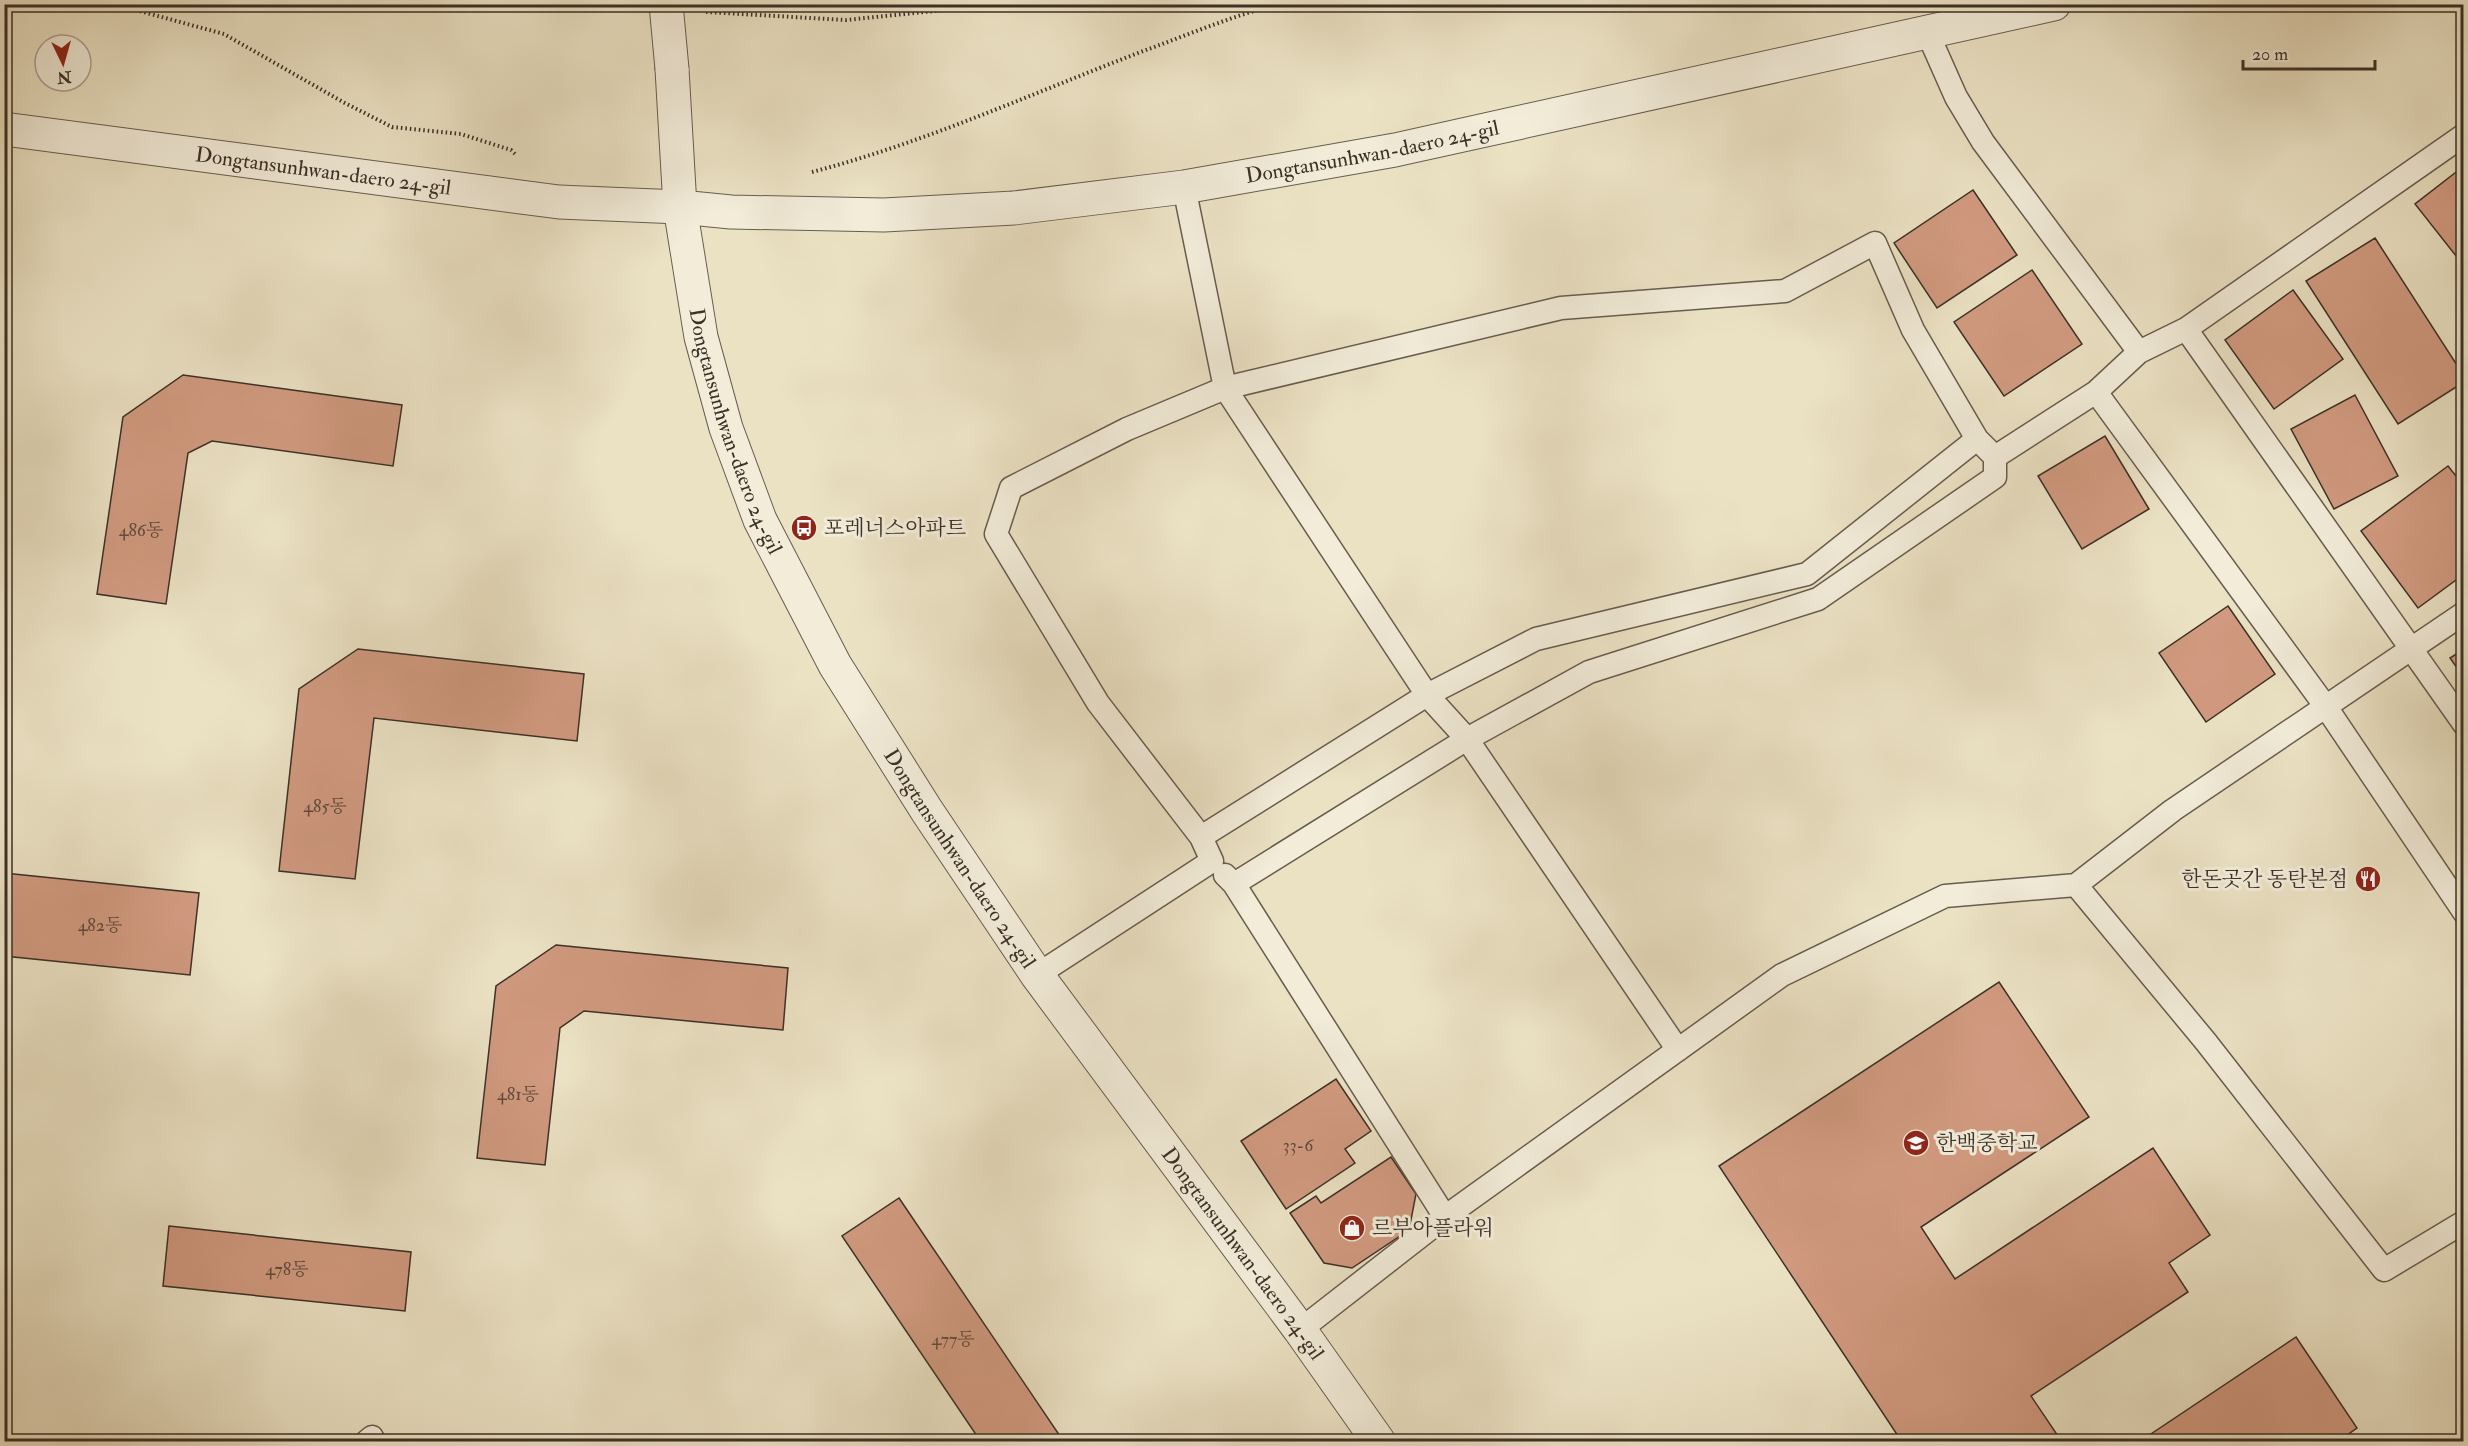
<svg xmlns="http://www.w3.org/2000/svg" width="2468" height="1446" font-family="'IM FELL Double Pica','Noto Serif KR',serif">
<rect width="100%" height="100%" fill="#ebe2c4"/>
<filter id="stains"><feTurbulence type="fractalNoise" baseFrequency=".00333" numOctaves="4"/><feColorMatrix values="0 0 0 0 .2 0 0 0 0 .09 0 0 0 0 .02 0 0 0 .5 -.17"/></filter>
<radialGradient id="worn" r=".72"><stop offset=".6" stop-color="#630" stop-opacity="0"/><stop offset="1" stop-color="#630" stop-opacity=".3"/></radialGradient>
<path fill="#d19a80" stroke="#3c3027" stroke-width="1.5" d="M 2464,166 L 2464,266 L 2415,204 Z
M 1973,190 L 2017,255 L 1937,308 L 1894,243 Z
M 2375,238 L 2464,376 L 2464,382 L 2398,424 L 2306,281 Z
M 2032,270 L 2082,344 L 2004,396 L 1954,322 Z
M 2293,290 L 2343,359 L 2274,409 L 2225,340 Z
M 183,375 L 402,405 L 393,466 L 212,441 L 188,453 L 166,604 L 97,594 L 123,417 Z
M 2355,395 L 2398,476 L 2334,509 L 2291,429 Z
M 2105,436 L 2149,509 L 2082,549 L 2038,476 Z
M 2448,466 L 2464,486 L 2464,574 L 2418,608 L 2361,531 Z
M 2228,606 L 2275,674 L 2206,722 L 2159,653 Z
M 358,649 L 584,674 L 577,741 L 374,718 L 355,879 L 279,871 L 299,689 Z
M 2464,649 L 2464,678 L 2450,658 Z
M 4,873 L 199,893 L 190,975 L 4,956 Z
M 556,945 L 788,968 L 783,1030 L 584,1011 L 560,1028 L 545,1165 L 477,1158 L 496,986 Z
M 1999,982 L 2089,1117 L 1921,1227 L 1955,1279 L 2153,1148 L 2210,1235 L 2169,1263 L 2188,1292 L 2031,1396 L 2062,1442 L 1902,1442 L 1719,1166 Z
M 1336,1079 L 1371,1131 L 1345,1149 L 1355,1163 L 1286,1209 L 1241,1141 Z
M 1391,1157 L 1416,1194 L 1409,1230 L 1352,1268 L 1324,1263 L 1290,1213 L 1316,1196 L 1321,1203 Z
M 899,1198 L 1064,1442 L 981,1442 L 842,1236 Z
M 169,1226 L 411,1252 L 405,1311 L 163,1286 Z
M 2296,1337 L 2357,1428 L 2337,1442 L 2139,1442 Z"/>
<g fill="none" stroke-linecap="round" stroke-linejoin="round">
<g stroke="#685c4e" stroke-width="25">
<path id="service" d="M 1184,187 L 1225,388 L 1427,695 L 1467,739 L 1678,1050
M 2186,329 L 2464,135
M 2139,352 L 2186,329 L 2464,724
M 2096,392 L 2326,707 L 2464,912
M 1201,837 L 1427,695 L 1536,639 L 1807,574 L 1977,439
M 1225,875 L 1234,884 L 1445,1217
M 1234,884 L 1467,739 L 1589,672 L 1818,599 L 1995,477 L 1995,457
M 2076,885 L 2173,810 L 2464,613
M 1037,975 L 1212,861 L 1201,837 L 1098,703 L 996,534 L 1011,488 L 1127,429 L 1225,388 L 1561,308 L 1785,291 L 1875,243 L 1913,330 L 1977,439 L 1995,457 L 2096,392 L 2139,352 L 1983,142 L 1956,97 L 1928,34
M 1300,1330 L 1445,1217 L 1782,975 L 1945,896 L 2076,885 L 2206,1042 L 2384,1270 L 2464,1222
M 366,1442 L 372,1437"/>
</g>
<g stroke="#685c4e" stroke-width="35">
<g id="tertiary">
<path id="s1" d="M 672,69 L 680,207 L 701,337 L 726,428 L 760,520 L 835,665 L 927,811 L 1037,975 L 1300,1330 L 1379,1442"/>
<path id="s2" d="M 4,129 L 559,202 L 680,207 L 731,212 L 884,215 L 1014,208 L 1184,187 L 1395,150 L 2054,4"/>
</g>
</g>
<path stroke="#3c3027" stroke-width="4" stroke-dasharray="1.5 3" stroke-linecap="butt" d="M 114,4 L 224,34 L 343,102 L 392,127 L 461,134 L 511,150 L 516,155
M 571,4 L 627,8
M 706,12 L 846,20 L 1003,4
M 812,172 C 927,142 1035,92 1146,50 C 1190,34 1234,15 1280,4"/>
<use href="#service" stroke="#f2ecd9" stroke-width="22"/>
<use href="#tertiary" stroke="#f2ecd9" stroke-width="33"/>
<g stroke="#685c4e" stroke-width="35" stroke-linecap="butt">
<path id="tertiary-bridge" d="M 666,4 L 672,69"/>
</g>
<use href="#tertiary-bridge" stroke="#f2ecd9" stroke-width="33"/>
</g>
<defs>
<g id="bus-disc" transform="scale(1.35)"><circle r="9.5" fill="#8f2418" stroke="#f2ecd9"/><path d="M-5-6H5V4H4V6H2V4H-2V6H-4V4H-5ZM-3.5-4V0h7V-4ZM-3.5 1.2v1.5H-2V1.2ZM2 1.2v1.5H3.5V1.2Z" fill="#fff"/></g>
<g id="restaurant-disc" transform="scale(1.35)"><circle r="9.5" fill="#8f2418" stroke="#f2ecd9"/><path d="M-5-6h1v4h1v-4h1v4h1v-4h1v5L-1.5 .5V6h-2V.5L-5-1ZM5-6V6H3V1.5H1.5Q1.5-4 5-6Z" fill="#fff"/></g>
<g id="school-disc" transform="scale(1.35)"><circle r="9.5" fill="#8f2418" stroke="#f2ecd9"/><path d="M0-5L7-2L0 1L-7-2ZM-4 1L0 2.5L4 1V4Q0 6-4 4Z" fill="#fff"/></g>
<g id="shop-disc" transform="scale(1.35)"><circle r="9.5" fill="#8f2418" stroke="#f2ecd9"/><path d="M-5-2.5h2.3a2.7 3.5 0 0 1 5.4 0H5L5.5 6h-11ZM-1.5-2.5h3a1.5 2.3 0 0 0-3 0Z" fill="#fff"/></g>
</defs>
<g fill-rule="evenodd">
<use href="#bus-disc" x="804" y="528"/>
<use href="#restaurant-disc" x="2368" y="879"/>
<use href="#school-disc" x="1916" y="1143"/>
<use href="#shop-disc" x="1352" y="1228"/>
</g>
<g text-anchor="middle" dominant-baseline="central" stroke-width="6" stroke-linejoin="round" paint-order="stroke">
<g font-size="18" fill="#614a3d">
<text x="141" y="530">486동</text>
<text x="325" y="806">485동</text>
<text x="100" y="925">482동</text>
<text x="518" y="1094">481동</text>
<text x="1298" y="1145">33-6</text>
<text x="287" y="1269">478동</text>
<text x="953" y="1339">477동</text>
</g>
<g font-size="21" fill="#3c3027" stroke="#f2ecd9">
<text stroke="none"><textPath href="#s2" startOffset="1378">Dongtansunhwan-daero 24-gil</textPath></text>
<text stroke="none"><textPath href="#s2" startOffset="322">Dongtansunhwan-daero 24-gil</textPath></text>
<text stroke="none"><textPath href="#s1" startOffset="370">Dongtansunhwan-daero 24-gil</textPath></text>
<text stroke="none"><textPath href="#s1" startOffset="856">Dongtansunhwan-daero 24-gil</textPath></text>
<text stroke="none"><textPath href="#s1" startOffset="1342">Dongtansunhwan-daero 24-gil</textPath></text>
</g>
<g font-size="21" fill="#3c3027" stroke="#f2ecd9" text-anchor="start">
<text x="824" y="528">포레너스아파트</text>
<text x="2348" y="879" text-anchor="end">한돈곳간 동탄본점</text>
<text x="1936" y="1143">한백중학교</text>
<text x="1372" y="1228">르부아플라워</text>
</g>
</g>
<rect width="2468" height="1446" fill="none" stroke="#ebe2c4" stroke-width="24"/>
<rect x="6" y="6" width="2456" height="1434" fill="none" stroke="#3c3027" stroke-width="3"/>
<rect x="12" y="12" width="2444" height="1422" fill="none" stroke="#3c3027" stroke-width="1.5"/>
<g transform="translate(63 63) rotate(175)"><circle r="28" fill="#f2ecd9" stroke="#a9a192" stroke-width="1.5"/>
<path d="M0-4.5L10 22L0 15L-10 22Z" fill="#8f2418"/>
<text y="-9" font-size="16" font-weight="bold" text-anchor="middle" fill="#3c3027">N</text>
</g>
<path d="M2243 60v9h132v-9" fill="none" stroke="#3c3027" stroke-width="3"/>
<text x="2252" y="60" font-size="18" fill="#3c3027" stroke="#f2ecd9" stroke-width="4.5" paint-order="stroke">20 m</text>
<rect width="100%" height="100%" filter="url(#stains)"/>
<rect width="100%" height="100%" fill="url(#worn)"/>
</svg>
